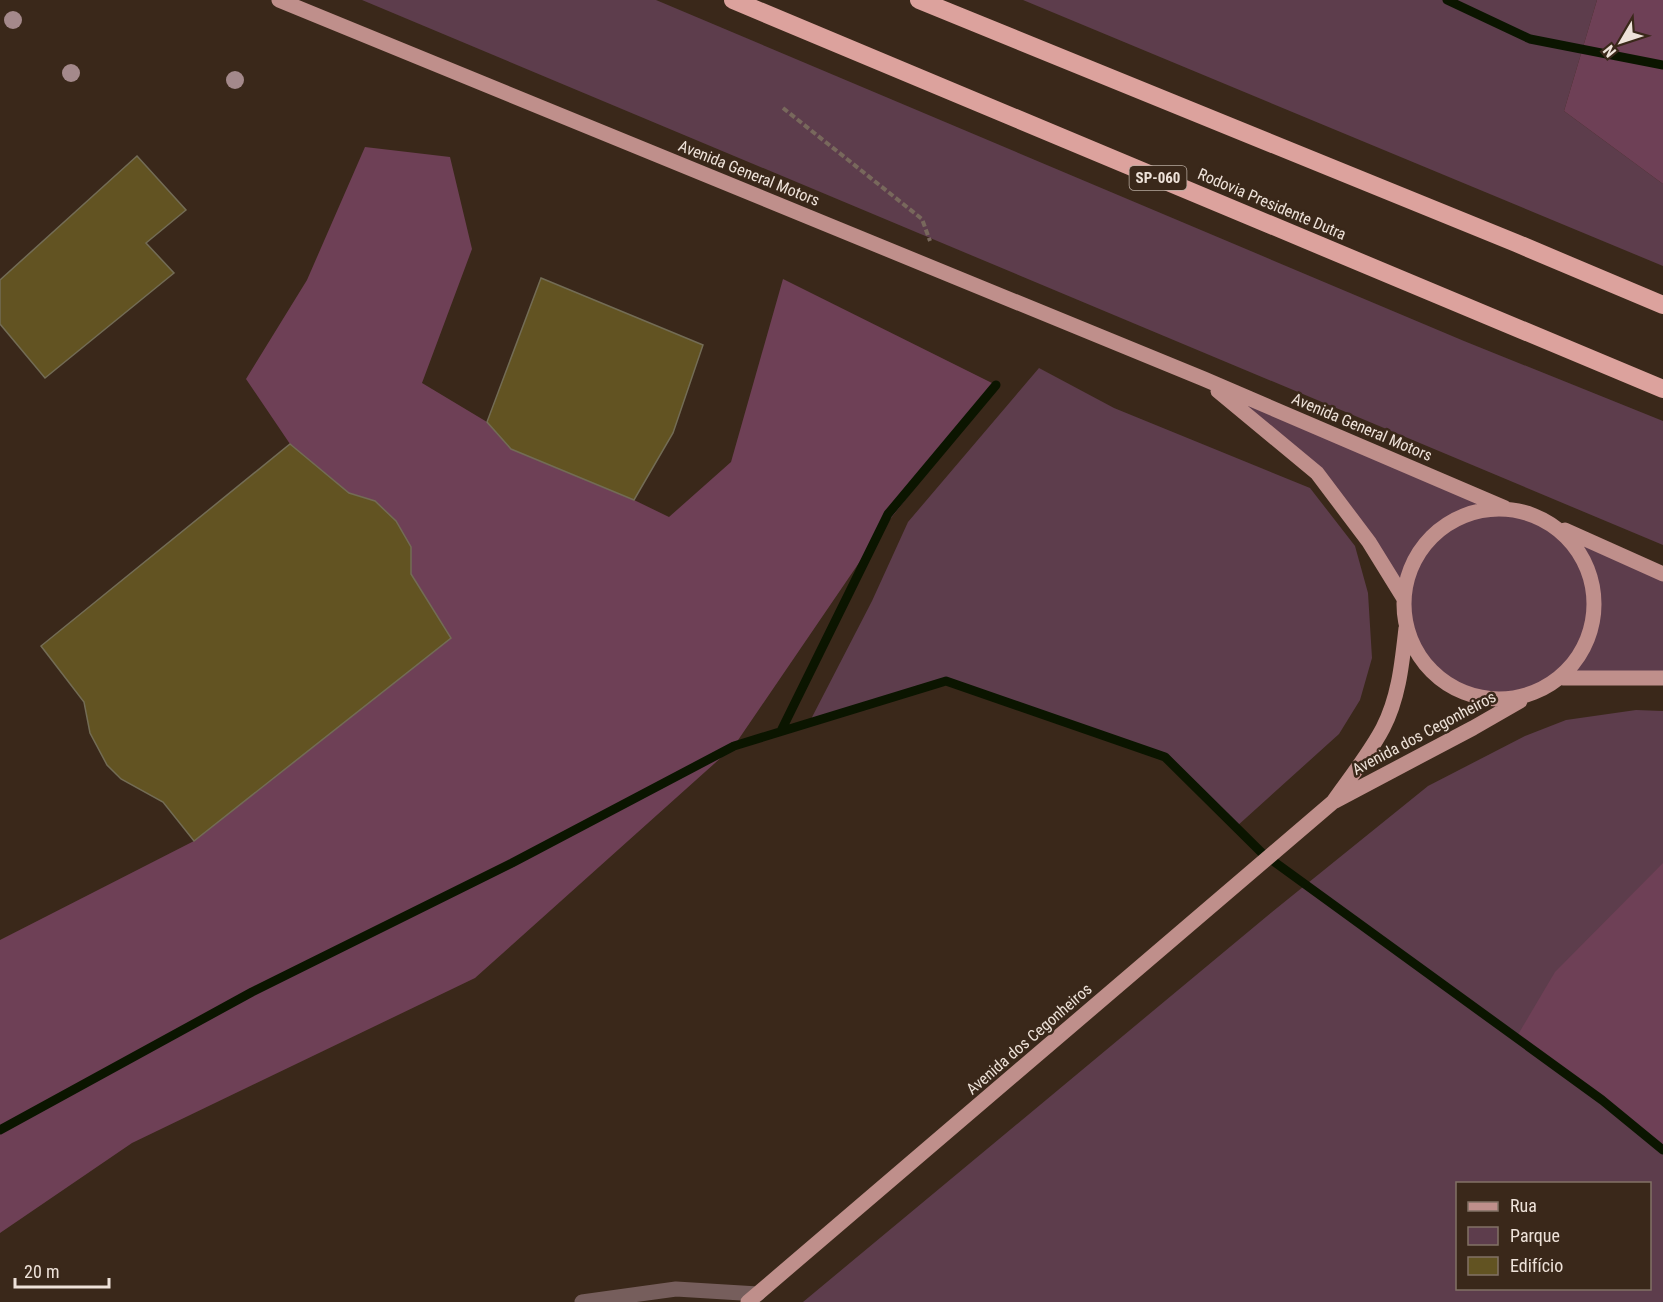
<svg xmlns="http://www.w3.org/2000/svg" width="1663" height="1302" font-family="'Roboto Condensed',sans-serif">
<rect width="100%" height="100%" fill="#3a281a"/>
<path fill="#5d3d4c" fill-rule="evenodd" d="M 362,0 L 656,0 L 1464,341 L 1663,421 L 1663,545 Z
M 1023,0 L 1597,0 L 1564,111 L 1663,184 L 1663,266 Z
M 1039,368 L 1114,408 L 1310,488 L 1355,546 L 1368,593 L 1372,658 L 1360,700 L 1339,734 L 1236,827 L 1165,757 L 946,681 L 809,723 L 872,601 L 908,522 Z
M 1204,379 L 1505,508 L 1527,513 L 1663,574 L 1663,678 L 1567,670 L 1559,680 L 1532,694 L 1501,700 L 1469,695 L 1441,681 L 1419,657 L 1406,628 L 1403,597 L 1317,473 Z
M 1636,710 L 1663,711 L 1663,1302 L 803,1302 L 1272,912 L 1428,786 L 1525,736 L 1566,720 ZM 1458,1184 L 1650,1184 L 1650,1288 L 1458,1288 Z"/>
<path fill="#6e4056" d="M 1597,0 L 1663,0 L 1663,184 L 1564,111 Z
M 365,147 L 450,157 L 472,249 L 422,383 L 487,422 L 511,449 L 634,500 L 669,517 L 731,462 L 783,279 L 996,385 L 880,532 L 734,746 L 475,978 L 132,1143 L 0,1233 L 0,940 L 194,841 L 451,638 L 411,574 L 411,547 L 400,529 L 375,501 L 349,493 L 290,444 L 246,379 L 307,280 Z
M 1663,863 L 1663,1153 L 1516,1038 L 1555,972 Z"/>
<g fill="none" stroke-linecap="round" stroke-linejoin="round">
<path stroke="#0b1500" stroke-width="9" d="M 1447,0 L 1530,39 L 1663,65
M 781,731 L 888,514 L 996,385
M 0,1130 L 252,992 L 512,863 L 734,746 L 946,681 L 1165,757 L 1262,853 L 1602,1100 L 1663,1150"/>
</g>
<path fill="#625322" stroke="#736c55" stroke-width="1.5" d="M 137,156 L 186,210 L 146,243 L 174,273 L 45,378 L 0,324 L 0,280 Z
M 541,278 L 703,345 L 673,433 L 634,500 L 511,449 L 487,422 Z
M 290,444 L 349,493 L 375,501 L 396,521 L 411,547 L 411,574 L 451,638 L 194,841 L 163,802 L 121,779 L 107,765 L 90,733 L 84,702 L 41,646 Z"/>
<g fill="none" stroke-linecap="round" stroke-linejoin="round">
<path stroke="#78685c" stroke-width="4" stroke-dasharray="6 3" stroke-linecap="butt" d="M 783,108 L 922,219 L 930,241"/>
<path stroke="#765e5c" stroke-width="15" d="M 582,1302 L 676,1289 L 758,1294"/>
<path stroke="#bf8f8b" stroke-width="15" d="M 279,0 L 1204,379 L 1505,508
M 1218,391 L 1317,473 L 1369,542 L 1403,597
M1404 604a95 95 0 1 1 190 0a95 95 0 1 1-190 0Z
M 1565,530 L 1663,574
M 1563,678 L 1663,678
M 1335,801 L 1473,728 L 1520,701
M 748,1302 L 1333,802 C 1349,779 1370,753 1383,728 C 1399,697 1402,663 1406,628"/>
<path stroke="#dca29d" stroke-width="18" d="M 733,0 L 1663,389
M 919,0 L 1516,243 L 1663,305"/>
</g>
<g fill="#a4898b">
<circle cx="13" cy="20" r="9"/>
<circle cx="71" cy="73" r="9"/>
<circle cx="235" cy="80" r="9"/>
</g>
<g text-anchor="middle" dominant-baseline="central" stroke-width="5" stroke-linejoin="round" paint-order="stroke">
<rect fill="#3a281a" stroke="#b8aaa0" stroke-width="1.5" x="1129.5" y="166" width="57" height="24" rx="4.5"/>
<g font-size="15" font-weight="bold" fill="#eee2d9">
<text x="1158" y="178">SP-060</text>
</g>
<g font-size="16" fill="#eee2d9" stroke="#3a281a">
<text transform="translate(749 173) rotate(22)">Avenida General Motors</text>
<text transform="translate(1272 204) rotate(23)">Rodovia Presidente Dutra</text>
<text transform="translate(1362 427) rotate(23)">Avenida General Motors</text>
<text transform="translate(1424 733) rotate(-28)">Avenida dos Cegonheiros</text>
<text transform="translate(1029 1039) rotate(-41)">Avenida dos Cegonheiros</text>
</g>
</g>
<rect x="1456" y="1182" width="195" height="108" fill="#3a281a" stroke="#827266" stroke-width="1.5"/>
<rect x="1468" y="1202" width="30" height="9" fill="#bf8f8b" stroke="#827266" stroke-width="1.5"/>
<text x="1510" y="1212" font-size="18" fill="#eee2d9">Rua</text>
<rect x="1468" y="1227" width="30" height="18" fill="#5d3d4c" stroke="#827266" stroke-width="1.5"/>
<text x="1510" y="1242" font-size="18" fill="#eee2d9">Parque</text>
<rect x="1468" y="1257" width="30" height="18" fill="#625322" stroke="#827266" stroke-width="1.5"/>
<text x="1510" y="1272" font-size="18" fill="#eee2d9">Edifício</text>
<g transform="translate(1621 42) rotate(231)" stroke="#3a281a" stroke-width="4.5" paint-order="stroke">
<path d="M0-4.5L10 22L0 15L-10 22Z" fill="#eee2d9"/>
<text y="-9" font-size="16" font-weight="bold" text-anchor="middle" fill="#eee2d9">N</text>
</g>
<path d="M15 1278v9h94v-9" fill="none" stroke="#eee2d9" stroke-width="3"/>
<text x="24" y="1278" font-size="18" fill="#eee2d9" stroke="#3a281a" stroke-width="4.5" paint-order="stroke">20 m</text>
</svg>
